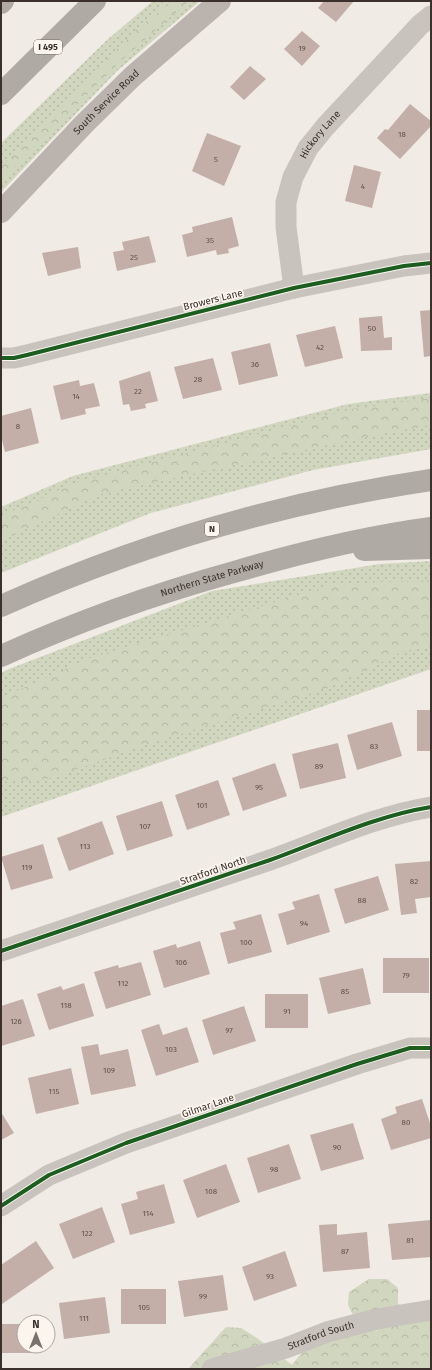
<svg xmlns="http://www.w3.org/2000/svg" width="432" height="1370" font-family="'Fira Sans',sans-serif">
<defs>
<pattern id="grass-dots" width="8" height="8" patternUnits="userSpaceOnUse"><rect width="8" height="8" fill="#d1d6bf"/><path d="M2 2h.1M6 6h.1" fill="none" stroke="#b4b8a4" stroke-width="1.8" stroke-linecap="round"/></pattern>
<pattern id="forest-crowns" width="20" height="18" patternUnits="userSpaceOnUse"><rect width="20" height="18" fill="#d1d6bf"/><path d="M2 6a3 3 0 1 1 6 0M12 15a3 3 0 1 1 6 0" fill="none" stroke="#b4b8a4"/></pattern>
</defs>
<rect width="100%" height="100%" fill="#f0ebe5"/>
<path fill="url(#grass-dots)" d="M 153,1 L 200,1 L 117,71 L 1,192 L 1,143 L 107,40 Z
M 431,393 L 431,449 L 313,470 L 151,513 L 1,573 L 1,507 L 73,476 L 348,404 Z
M 431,561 L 431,669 L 1,817 L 1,673 L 9,669 L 212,591 L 380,564 Z"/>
<path fill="url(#forest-crowns)" d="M 172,1 L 189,1 L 124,58 L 1,180 L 1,165 L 138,28 Z
M 431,398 L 431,425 L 361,438 L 100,494 L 1,541 L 1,516 L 75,483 L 352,409 Z
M 431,580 L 431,646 L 404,651 L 328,688 L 139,747 L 53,778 L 1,782 L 1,698 L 90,658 L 334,584 Z
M 369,1279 L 387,1279 L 398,1288 L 398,1304 L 431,1316 L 431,1369 L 188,1369 L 226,1327 L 241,1328 L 257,1338 L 292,1365 L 323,1325 L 378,1331 L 354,1317 L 348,1305 L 349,1292 Z"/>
<path fill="#c3afa7" d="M 324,1 L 354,1 L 336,22 L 318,8 Z
M 302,31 L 320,46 L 302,66 L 284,49 Z
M 250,66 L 266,79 L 244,100 L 230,87 Z
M 410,104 L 431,121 L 431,126 L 400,159 L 377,138 L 385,129 L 388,130 Z
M 207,133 L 241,146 L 224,186 L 192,171 Z
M 354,165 L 381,172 L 372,208 L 345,201 Z
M 232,217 L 239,246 L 228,249 L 229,253 L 217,255 L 216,250 L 187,257 L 182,235 L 193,232 L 192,227 Z
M 149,236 L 156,262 L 117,271 L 113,252 L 124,250 L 122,242 Z
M 78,247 L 81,268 L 48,276 L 42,253 Z
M 431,310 L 431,356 L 424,357 L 420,311 Z
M 382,316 L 384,338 L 392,337 L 392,350 L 361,351 L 359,318 Z
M 335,326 L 343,358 L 305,367 L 296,335 Z
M 270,343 L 278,376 L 239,385 L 231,352 Z
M 213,358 L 222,390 L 183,399 L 174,367 Z
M 150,371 L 158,401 L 145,404 L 146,408 L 131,411 L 129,404 L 123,405 L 119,381 Z
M 79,380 L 80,386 L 94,383 L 100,406 L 85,409 L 86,414 L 61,420 L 53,386 Z
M 31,408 L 39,443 L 5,452 L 1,436 L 1,416 Z
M 417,710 L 431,710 L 431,751 L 417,751 Z
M 392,722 L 402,756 L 357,770 L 347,735 Z
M 338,743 L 346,778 L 300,789 L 292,754 Z
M 275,763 L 287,796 L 243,811 L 232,778 Z
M 218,780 L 230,815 L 187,830 L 175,795 Z
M 162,801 L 173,836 L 127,851 L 116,816 Z
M 102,821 L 114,854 L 69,871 L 57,838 Z
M 43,844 L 53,878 L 11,890 L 1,857 Z
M 431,861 L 431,897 L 415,899 L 417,913 L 401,915 L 395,864 Z
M 378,876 L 389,910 L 345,924 L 334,889 Z
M 319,894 L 330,932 L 287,945 L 278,914 L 295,909 L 292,902 Z
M 261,914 L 272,952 L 228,964 L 220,933 L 236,929 L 233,922 Z
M 200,941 L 210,974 L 164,988 L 153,951 L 176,944 L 177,948 Z
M 383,958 L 429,958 L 429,993 L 383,993 Z
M 141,962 L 151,995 L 106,1009 L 94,972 L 118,965 L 119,968 Z
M 363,968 L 371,1004 L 328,1014 L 319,978 Z
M 84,983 L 94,1016 L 49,1030 L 37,994 L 61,986 L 63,990 Z
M 265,994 L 308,994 L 308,1028 L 265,1028 Z
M 23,999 L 35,1036 L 1,1046 L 1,1006 Z
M 244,1006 L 256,1041 L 213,1055 L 202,1020 Z
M 159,1024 L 163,1035 L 187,1027 L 199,1062 L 156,1076 L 141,1030 Z
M 98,1044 L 100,1055 L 128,1049 L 136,1086 L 91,1095 L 81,1047 Z
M 71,1068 L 79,1104 L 36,1114 L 28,1078 Z
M 422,1099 L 431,1126 L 431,1138 L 391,1150 L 381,1119 L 397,1113 L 395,1107 Z
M 1,1112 L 14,1133 L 1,1140 Z
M 353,1123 L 364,1159 L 321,1171 L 310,1135 Z
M 289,1144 L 301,1179 L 258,1193 L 247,1158 Z
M 226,1164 L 240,1202 L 197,1218 L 183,1180 Z
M 164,1184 L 175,1223 L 130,1235 L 121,1204 L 138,1199 L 136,1192 Z
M 102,1207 L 115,1242 L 73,1259 L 59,1224 Z
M 431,1220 L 431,1257 L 392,1260 L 388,1224 Z
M 337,1224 L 337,1235 L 367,1232 L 370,1268 L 323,1272 L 319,1225 Z
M 36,1241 L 54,1268 L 2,1304 L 1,1265 Z
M 285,1251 L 297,1286 L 254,1301 L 242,1267 Z
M 223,1275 L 228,1310 L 184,1317 L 178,1281 Z
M 121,1289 L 166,1289 L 166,1324 L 121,1324 Z
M 105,1297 L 110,1333 L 64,1339 L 59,1303 Z
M 1,1324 L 24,1324 L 24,1346 L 32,1346 L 32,1353 L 1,1353 Z"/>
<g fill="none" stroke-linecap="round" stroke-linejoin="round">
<g stroke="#c9c3be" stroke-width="21">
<path id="s1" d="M 294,288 L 286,227 L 286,202 L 293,177 L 308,148 L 325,127 L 420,25 L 431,16"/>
<path d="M 1,358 L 14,358 L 27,355 L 294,288 L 404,266 L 431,263"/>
<path d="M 1,951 C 91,921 181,891 270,860 C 323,841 375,816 431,807"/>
<path d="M 1,1206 L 49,1175 L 126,1143 L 357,1064 L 410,1048 L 431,1048"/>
<path id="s2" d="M 212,1369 L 286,1348 L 327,1332 L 377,1319 L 431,1310"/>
</g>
<path stroke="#bab3ae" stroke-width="22" id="s3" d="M 1,212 L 84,124 L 133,76 L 220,1"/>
<g stroke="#afaaa4" stroke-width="22">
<path d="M 1,3 L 3,1"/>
<path d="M 1,94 L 95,1"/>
<path d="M 364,550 L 431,548"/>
<path d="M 1,606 C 137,545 284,502 431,480"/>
<path id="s4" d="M 1,656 C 76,622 154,594 234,572 C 299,553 364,537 431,528"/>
</g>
<g stroke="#fbf5ee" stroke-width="6">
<path id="cycleway" d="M 1,358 L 14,358 L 27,355 L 294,288 L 404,266 L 431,263
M 1,951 C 91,921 181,891 270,860 C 323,841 375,816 431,807
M 1,1206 L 49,1175 L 126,1143 L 357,1064 L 410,1048 L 431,1048"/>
</g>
<use href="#cycleway" stroke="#1b5e20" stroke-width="4"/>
</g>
<g text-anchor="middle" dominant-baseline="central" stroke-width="3.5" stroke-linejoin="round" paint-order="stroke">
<g font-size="8" fill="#5d504a">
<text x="302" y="48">19</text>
<text x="402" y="134">18</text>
<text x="216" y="159">5</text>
<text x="363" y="186">4</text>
<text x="210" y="240">35</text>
<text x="134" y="257">25</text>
<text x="372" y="328">50</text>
<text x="320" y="347">42</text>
<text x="255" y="364">36</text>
<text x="198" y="379">28</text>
<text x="138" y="391">22</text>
<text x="76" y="396">14</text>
<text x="18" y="426">8</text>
<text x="374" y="746">83</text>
<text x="319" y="766">89</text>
<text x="259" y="787">95</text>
<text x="202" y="805">101</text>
<text x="145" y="826">107</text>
<text x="85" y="846">113</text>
<text x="27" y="867">119</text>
<text x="414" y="881">82</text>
<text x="362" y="900">88</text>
<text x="304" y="923">94</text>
<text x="246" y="942">100</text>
<text x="181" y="962">106</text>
<text x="406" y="975">79</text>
<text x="123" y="983">112</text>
<text x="345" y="991">85</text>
<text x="66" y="1005">118</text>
<text x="287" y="1011">91</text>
<text x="16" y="1021">126</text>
<text x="229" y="1030">97</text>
<text x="171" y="1049">103</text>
<text x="109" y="1070">109</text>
<text x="54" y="1091">115</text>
<text x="406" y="1122">80</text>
<text x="337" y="1147">90</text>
<text x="274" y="1169">98</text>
<text x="211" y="1191">108</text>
<text x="148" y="1213">114</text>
<text x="87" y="1233">122</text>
<text x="410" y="1240">81</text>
<text x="345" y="1251">87</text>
<text x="270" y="1276">93</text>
<text x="203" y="1296">99</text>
<text x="144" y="1307">105</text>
<text x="84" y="1318">111</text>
</g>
<g fill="#fbf5ee" stroke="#756b66" stroke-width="1">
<rect x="34" y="40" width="28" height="14" rx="3"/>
<rect x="205" y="522" width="14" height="14" rx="3"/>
</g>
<g font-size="9" font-weight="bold" fill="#3b302b">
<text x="48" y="47">I 495</text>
<text x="212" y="529">N</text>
</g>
<g font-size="10" fill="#3b302b" stroke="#fbf5ee">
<text stroke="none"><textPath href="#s3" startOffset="152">South Service Road</textPath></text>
<text stroke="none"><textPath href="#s1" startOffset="163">Hickory Lane</textPath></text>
<text transform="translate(213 300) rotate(-14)">Browers Lane</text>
<text stroke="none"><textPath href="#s4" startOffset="225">Northern State Parkway</textPath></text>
<text transform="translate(213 871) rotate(-19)">Stratford North</text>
<text transform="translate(208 1106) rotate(-19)">Gilmar Lane</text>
<text stroke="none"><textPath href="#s2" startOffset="114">Stratford South</textPath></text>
</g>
</g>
<rect width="432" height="1370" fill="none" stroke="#3b302b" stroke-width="4"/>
<g transform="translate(36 1334)"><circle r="19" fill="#fbf5ee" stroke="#aea6a0"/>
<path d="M0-3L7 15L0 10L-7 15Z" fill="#7a716c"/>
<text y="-6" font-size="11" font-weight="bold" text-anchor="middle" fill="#3b302b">N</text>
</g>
</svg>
